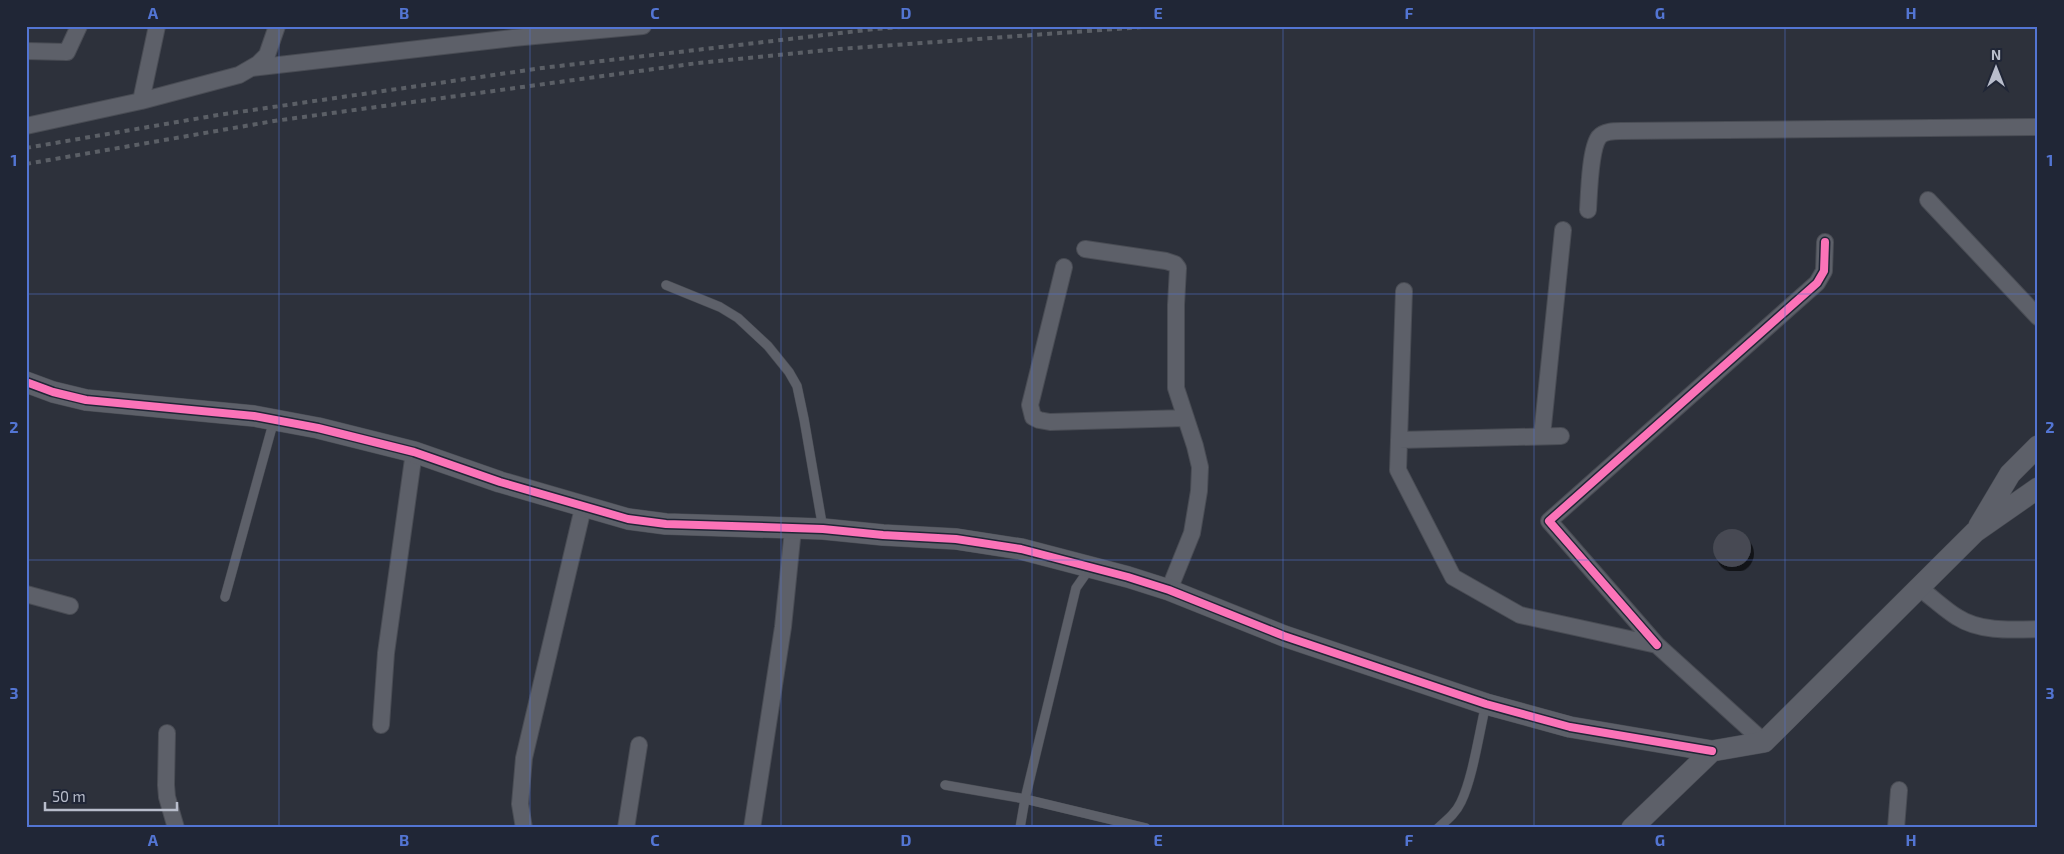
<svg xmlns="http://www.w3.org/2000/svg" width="2064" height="854" font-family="'Exo 2',sans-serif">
<defs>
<filter id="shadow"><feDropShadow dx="3" dy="5.5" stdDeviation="0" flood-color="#0009"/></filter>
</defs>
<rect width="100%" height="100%" fill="#2d313b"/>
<path fill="#464952" filter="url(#shadow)" d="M1713 548a19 19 0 1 1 38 0a19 19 0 1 1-38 0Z"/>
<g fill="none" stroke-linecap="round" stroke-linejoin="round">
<g stroke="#494c54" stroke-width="10">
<path id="service" d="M 666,285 L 720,307 L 738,318 L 768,346 L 789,372 L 797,386 L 804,419 L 823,529
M 1090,568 L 1076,588 L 1025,799 L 1146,828
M 225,597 L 274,420
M 945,785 L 1025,799 L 1020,828
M 1438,828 C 1447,820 1456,813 1461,802 C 1473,777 1479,733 1486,704"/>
</g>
<g stroke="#494c54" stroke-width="18">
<path id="minor" d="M 26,51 L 67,52 L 79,26
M 252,68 L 513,38 L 643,26
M 141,101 L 157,26
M 26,126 L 141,101 L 239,75 L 258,64 L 267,55 L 277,26
M 1928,200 L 2038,317
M 1588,210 C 1589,194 1590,149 1599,137 C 1604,131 1614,131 1621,131 L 2038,127
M 1085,249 L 1166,261 L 1175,264 L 1178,268 L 1176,305 L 1176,388 L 1195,446 L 1200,467 L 1199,491 L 1192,533 L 1169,590
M 1064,267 L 1033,393 L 1030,405 L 1033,417 L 1039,420 L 1050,422 L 1186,418
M 1404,291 L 1398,470 L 1453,577 L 1520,615 L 1657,645 L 1764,742
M 1542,436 L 1563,230
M 1399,440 L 1561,436
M 1919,588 C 1932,597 1944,609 1957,617 C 1980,632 2011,630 2038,629
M 26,594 L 70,606
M 1657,645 L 1549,521 L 1817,283 L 1824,271 L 1825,242
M 381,725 L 386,653 L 414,452
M 167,733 L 166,785 L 167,797 L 176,828
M 524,828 L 520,804 L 524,758 L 583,508
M 626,828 L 639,745
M 752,828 L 783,627 L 793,529
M 1896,828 L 1899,790"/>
</g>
<g stroke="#494c54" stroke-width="22">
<path id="tertiary" d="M 26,382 L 53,392 L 86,400 L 254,416 L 318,428 L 414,452 L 500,482 L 628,519 L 666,524 L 823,529 L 883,535 L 956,539 L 1021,549 L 1128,577 L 1169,590 L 1284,636 L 1486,704 L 1570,727 L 1712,751
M 1979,526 L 2010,474 L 2038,446
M 1632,828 L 1712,751 L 1764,742 L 1975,532 L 2038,488"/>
</g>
<use href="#service" stroke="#5d6069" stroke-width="9"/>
<use href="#minor" stroke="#5d6069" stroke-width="16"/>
<use href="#tertiary" stroke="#5d6069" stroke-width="21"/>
<path stroke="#5b5f66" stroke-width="4" stroke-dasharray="5 5" stroke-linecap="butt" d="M 26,148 L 218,115 L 542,68 L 875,29 L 915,26
M 26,164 L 274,121 L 698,63 L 839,49 L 1157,26"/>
<g stroke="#202636" stroke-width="11">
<path id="cycleway" d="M 26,382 L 53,392 L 86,400 L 254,416 L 318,428 L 414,452 L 500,482 L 628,519 L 666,524 L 823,529 L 883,535 L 956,539 L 1021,549 L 1128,577 L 1169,590 L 1284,636 L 1486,704 L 1570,727 L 1712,751
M 1657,645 L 1549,521 L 1817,283 L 1824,271 L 1825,242"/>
</g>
<use href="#cycleway" stroke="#fb73b8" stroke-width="8"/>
</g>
<path fill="none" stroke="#5375d3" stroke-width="1" stroke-opacity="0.55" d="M 279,26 L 279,828M 530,26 L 530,828M 781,26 L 781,828M 1032,26 L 1032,828M 1283,26 L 1283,828M 1534,26 L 1534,828M 1785,26 L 1785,828M 26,294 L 2038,294M 26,560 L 2038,560"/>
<rect width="2064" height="854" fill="none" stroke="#202636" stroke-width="55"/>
<g transform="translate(1996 68)" stroke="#202636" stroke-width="4" paint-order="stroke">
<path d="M0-4L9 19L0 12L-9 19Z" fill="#b8bdcb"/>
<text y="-8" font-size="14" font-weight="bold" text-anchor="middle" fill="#b8bdcb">N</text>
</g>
<path d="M45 802v8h132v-8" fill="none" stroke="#b8bdcb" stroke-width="2.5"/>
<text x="52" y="802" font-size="15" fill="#b8bdcb" stroke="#202636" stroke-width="4" paint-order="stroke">50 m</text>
<rect x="28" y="28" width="2008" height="798" fill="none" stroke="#5375d3" stroke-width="2"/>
<g font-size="16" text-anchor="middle" font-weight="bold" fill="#5375d3">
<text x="153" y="19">A</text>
<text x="404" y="19">B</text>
<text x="655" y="19">C</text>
<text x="906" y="19">D</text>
<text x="1158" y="19">E</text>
<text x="1409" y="19">F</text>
<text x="1660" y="19">G</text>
<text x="1911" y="19">H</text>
<text x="14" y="166">1</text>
<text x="2050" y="166">1</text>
<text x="14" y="433">2</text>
<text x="2050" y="433">2</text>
<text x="14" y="699">3</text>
<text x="2050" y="699">3</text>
<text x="153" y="846">A</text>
<text x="404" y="846">B</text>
<text x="655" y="846">C</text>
<text x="906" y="846">D</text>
<text x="1158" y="846">E</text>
<text x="1409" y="846">F</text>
<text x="1660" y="846">G</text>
<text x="1911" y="846">H</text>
</g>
</svg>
